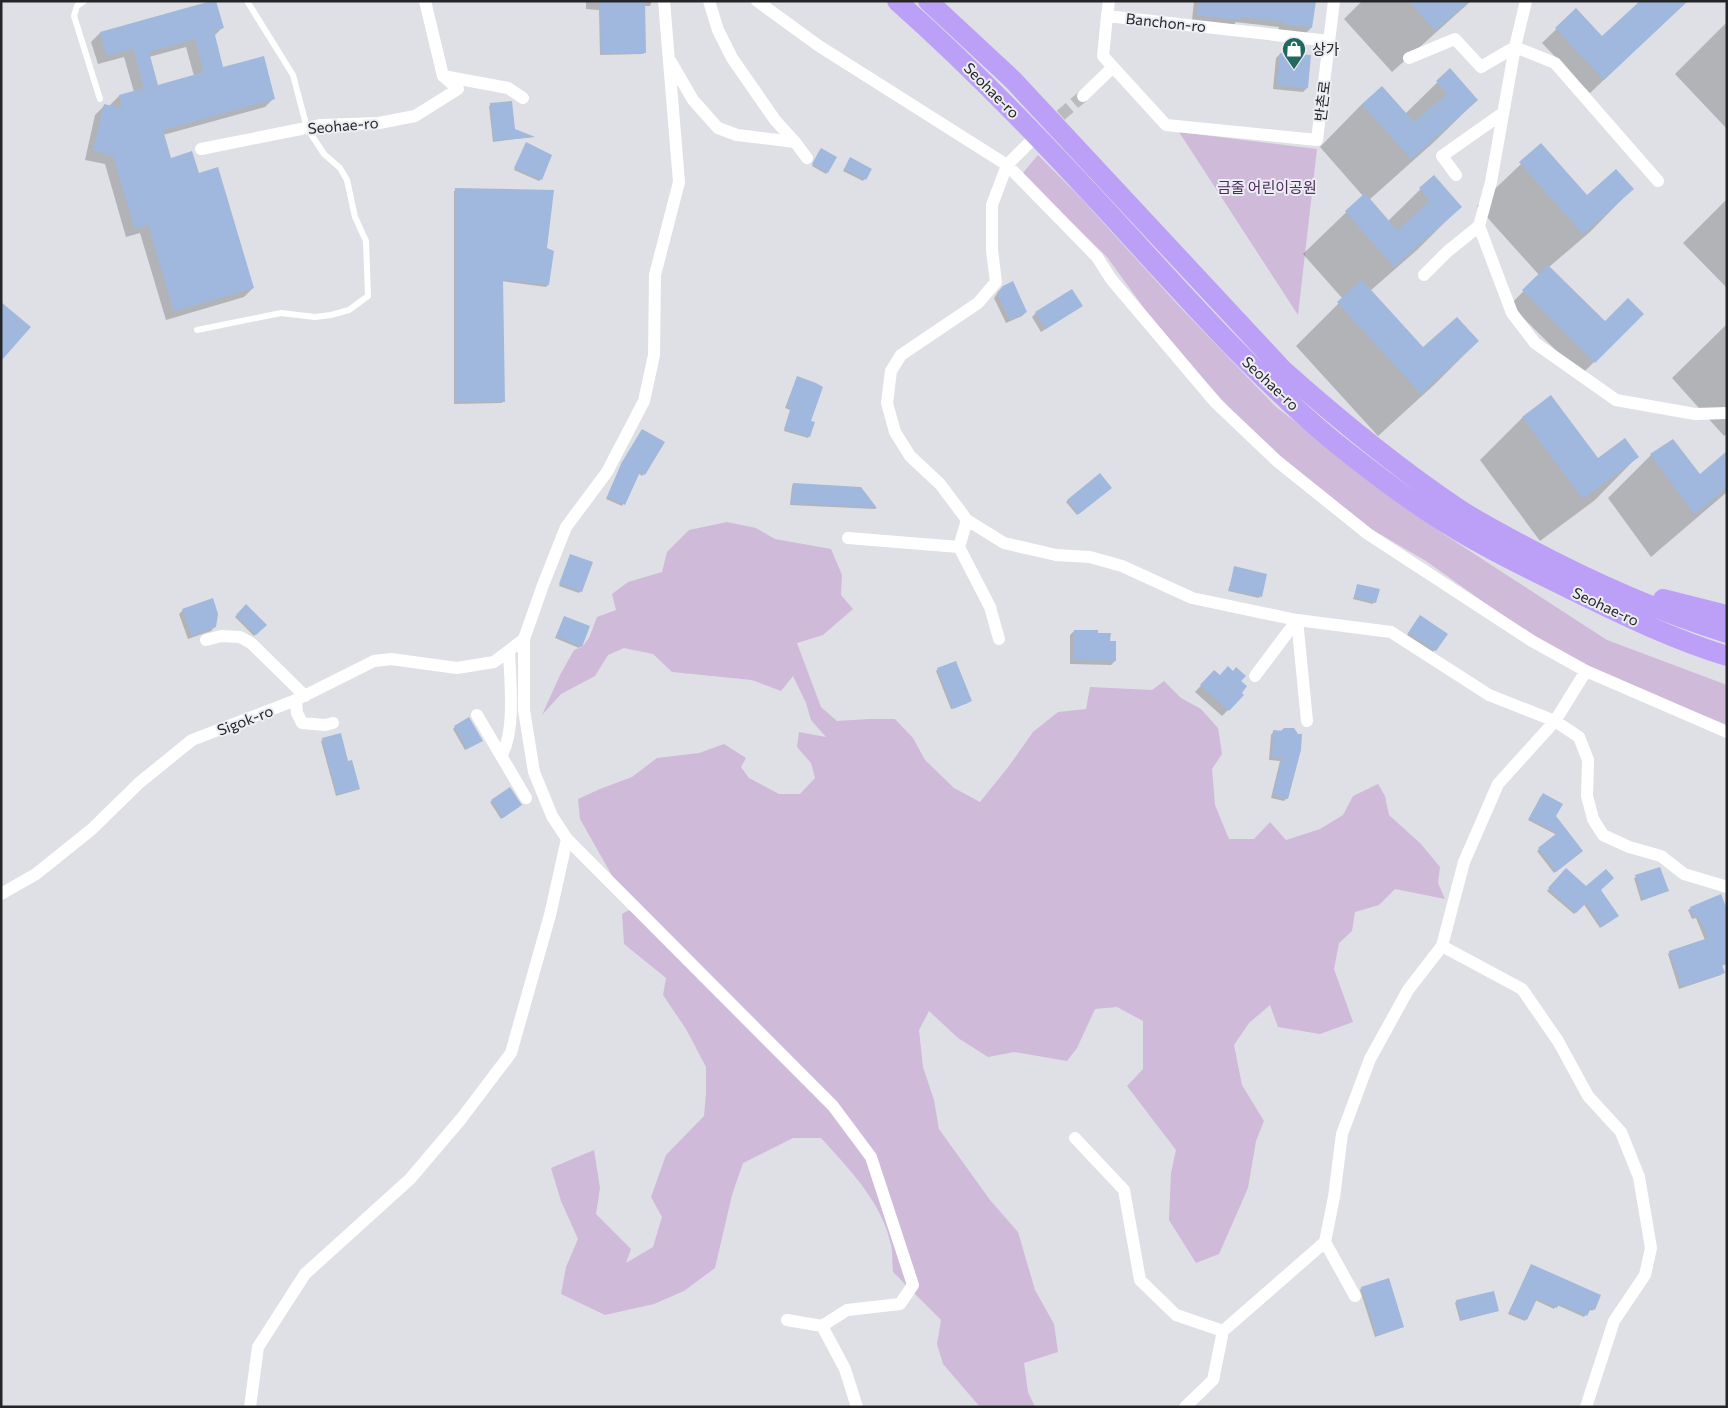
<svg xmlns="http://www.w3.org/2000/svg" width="1728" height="1408" font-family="Commissioner,'Noto Sans KR',sans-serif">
<rect width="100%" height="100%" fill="#dfe0e5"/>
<path fill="#cfbad9" d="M 1179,132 L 1317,149 L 1298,315 Z
M 1038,155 L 1078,195 L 1178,305 L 1276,407 L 1442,533 L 1607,640 L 1727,685 L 1727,725 L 1600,673 L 1540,642 L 1426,561 L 1373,530 L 1265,447 L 1194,369 L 1144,308 L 1107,257 L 1022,174 Z
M 727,522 L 756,528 L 775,539 L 831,549 L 842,575 L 841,595 L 853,609 L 823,635 L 797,643 L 821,707 L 837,721 L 869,719 L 895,719 L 913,738 L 925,760 L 954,788 L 980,802 L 1009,766 L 1033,732 L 1058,712 L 1086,709 L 1090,687 L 1152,690 L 1164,681 L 1181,698 L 1201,709 L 1218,728 L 1222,754 L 1212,769 L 1215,805 L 1229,839 L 1254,839 L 1270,822 L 1286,840 L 1320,829 L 1343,815 L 1353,796 L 1378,784 L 1385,796 L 1389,815 L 1421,844 L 1440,867 L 1438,883 L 1445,899 L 1395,889 L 1379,905 L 1355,912 L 1352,931 L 1339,943 L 1334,969 L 1353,1022 L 1320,1034 L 1278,1027 L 1270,1005 L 1249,1023 L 1234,1045 L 1242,1085 L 1264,1121 L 1256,1141 L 1248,1188 L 1219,1254 L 1196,1263 L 1169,1220 L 1171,1173 L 1176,1150 L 1127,1086 L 1143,1069 L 1143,1021 L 1117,1007 L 1095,1009 L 1077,1048 L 1067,1061 L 1014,1052 L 988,1057 L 958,1038 L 929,1011 L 919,1030 L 923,1067 L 934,1100 L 939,1129 L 990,1200 L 1018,1232 L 1035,1290 L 1054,1324 L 1058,1352 L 1024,1363 L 1028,1392 L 1035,1407 L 980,1407 L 943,1364 L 937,1344 L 941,1320 L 893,1272 C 892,1263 893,1253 891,1245 C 882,1202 849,1169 821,1138 L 793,1138 L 743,1163 L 732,1195 L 715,1268 L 684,1291 L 654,1304 L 605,1315 L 561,1294 L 566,1267 L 578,1239 L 561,1201 L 551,1168 L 594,1150 L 600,1188 L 596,1214 L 631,1249 L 626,1263 L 653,1247 L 662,1217 L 651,1197 L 666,1155 L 704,1116 L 706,1093 L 706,1067 L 686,1029 L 663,995 L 666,978 L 624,944 L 622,914 L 631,909 L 580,819 L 578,799 L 600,789 L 632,777 L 657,758 L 699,753 L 724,744 L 746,758 L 741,767 L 749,778 L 779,794 L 800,794 L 815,778 L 811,763 L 797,747 L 799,732 L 826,737 L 811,720 L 806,703 L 793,676 L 781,691 L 752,680 L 672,672 L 653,654 L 624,648 L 608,655 L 595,676 L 561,694 L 542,715 L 560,675 L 574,650 L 582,647 L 589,638 L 597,617 L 616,610 L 612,594 L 628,582 L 662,572 L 667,552 L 689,530 Z"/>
<path fill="#0003" fill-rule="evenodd" d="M 586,1 L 652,1 L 650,6 L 644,6 L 645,52 L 643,54 L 600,55 L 599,10 L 586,9 Z
M 1194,1 L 1314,1 L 1311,28 L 1305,34 L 1278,30 L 1279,27 L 1236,22 L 1233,26 L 1192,20 Z
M 1362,1 L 1471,1 L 1392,72 L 1344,19 Z
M 215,2 L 222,28 L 214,36 L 223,68 L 274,98 L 265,107 L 163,135 L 170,159 L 198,174 L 253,288 L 244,297 L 166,320 L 140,233 L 126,237 L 105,164 L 85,160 L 95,115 L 104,106 L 111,107 L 110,105 L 119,96 L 134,92 L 124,57 L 98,64 L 91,42 L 100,33 ZM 186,47 L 194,76 L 157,86 L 149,57 Z
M 1576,10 L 1602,38 L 1667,20 L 1590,93 L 1542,43 Z
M 1727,22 L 1727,129 L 1675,74 Z
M 1280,54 L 1307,88 L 1303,92 L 1273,89 L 1276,58 Z
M 1450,70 L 1477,100 L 1434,142 L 1369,200 L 1388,221 L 1433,177 L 1460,207 L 1417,250 L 1370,291 L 1423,349 L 1478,341 L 1435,384 L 1378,436 L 1296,346 L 1343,299 L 1303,254 L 1363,196 L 1320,147 L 1362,104 L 1405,114 Z
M 491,105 L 514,130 L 532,137 L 493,142 L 489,106 Z
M 526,144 L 541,179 L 539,181 L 514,170 Z
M 1541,145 L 1587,197 L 1632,189 L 1590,232 L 1549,267 L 1605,323 L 1642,314 L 1581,375 L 1510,305 L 1539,275 L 1477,206 Z
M 819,151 L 827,172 L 826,174 L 812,166 Z
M 849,160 L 871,169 L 863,181 L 843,171 Z
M 456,190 L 546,249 L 548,285 L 546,287 L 501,281 L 503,401 L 502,403 L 454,404 L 454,191 Z
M 1727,199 L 1727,288 L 1683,243 Z
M 999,291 L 1026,312 L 1022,316 L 1006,323 L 994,298 Z
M 1081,306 L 1041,332 L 1032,317 L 1036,313 Z
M 1727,324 L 1727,434 L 1724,436 L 1672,378 Z
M 797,377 L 809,422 L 809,436 L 808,438 L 784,431 L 790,410 L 785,408 Z
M 1551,397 L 1598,460 L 1637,457 L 1595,500 L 1540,541 L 1480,460 L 1522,418 Z
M 642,430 L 644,474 L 642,476 L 638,473 L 622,506 L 606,499 L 621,465 Z
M 1727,453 L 1727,492 L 1651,557 L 1608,498 L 1651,455 L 1700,476 Z
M 1100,475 L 1111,488 L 1077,515 L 1066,502 Z
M 793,484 L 860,488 L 876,508 L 875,509 L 790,505 L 792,486 Z
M 571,555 L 581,591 L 579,593 L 559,586 Z
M 1235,568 L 1266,575 L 1259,598 L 1228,591 Z
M 1358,585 L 1378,590 L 1373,604 L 1353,599 Z
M 246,606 L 265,625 L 254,636 L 235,617 Z
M 183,610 L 215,626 L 211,631 L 188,639 L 179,614 Z
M 565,617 L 581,646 L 579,648 L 555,638 Z
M 1418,618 L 1446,634 L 1433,652 L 1407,635 Z
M 1074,631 L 1097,634 L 1109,642 L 1115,661 L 1111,665 L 1070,664 L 1070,635 Z
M 938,669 L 970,701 L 968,703 L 951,709 L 936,671 Z
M 1233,672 L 1240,681 L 1228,710 L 1222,716 L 1195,692 L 1208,678 Z
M 455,727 L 479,742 L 465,750 L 453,729 Z
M 1294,730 L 1287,798 L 1284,801 L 1271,798 L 1280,761 L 1269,760 L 1271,735 L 1274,731 Z
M 323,739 L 348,762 L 359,789 L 357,790 L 336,796 L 321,741 Z
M 1541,796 L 1580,853 L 1554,873 L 1537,851 L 1557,835 L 1528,820 Z
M 492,801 L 519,807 L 501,819 L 490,802 Z
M 1660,868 L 1667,891 L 1641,901 L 1634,878 Z
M 1566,870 L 1586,888 L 1599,890 L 1615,917 L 1600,928 L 1583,903 L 1574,914 L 1547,891 Z
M 1691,908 L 1727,912 L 1727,964 L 1721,966 L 1723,973 L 1721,975 L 1679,989 L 1668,954 L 1670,952 L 1705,940 L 1696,918 L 1692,919 L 1688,910 Z
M 1531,1265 L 1594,1309 L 1592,1311 L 1589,1309 L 1584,1317 L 1557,1305 L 1554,1309 L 1535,1300 L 1525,1321 L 1508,1314 Z
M 1361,1288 L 1403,1327 L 1375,1337 L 1360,1290 Z
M 1457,1301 L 1498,1311 L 1460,1321 L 1455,1303 Z"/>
<path fill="#a0b8dd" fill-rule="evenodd" d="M 211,1 L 216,1 L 224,28 L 214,31 L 223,67 L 264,56 L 275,99 L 163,130 L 171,158 L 192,151 L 199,173 L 218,167 L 254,288 L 174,311 L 148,225 L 135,229 L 113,156 L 93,151 L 104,104 L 122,108 L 119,95 L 144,88 L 133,49 L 106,56 L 100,32 ZM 195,39 L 204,72 L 158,85 L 149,52 Z
M 600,1 L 645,1 L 646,53 L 601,54 Z
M 1199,1 L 1316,1 L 1312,28 L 1284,24 L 1284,22 L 1241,17 L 1240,20 L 1197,15 Z
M 1409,1 L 1469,1 L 1435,31 Z
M 1640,1 L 1688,1 L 1604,80 L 1555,28 L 1576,8 L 1602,36 Z
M 1280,53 L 1311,55 L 1308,88 L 1277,85 Z
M 1450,68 L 1478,100 L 1411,159 L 1362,104 L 1382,86 L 1414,122 L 1447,94 L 1436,81 Z
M 512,101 L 515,129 L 535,137 L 494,141 L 490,103 Z
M 526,142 L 552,155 L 542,180 L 514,168 Z
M 1541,143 L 1587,195 L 1616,169 L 1634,189 L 1583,234 L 1519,162 Z
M 821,148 L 837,157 L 828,173 L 812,164 Z
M 850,157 L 872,169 L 866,180 L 844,169 Z
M 1434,175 L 1462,207 L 1394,267 L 1345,211 L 1365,193 L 1397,230 L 1430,201 L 1419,188 Z
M 455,188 L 554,190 L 547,248 L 554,251 L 549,285 L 503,280 L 505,402 L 455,402 Z
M 1548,265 L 1605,321 L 1628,298 L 1644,314 L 1595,363 L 1522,290 Z
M 1362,280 L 1423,347 L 1457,317 L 1479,341 L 1421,394 L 1337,302 Z
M 1013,281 L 1027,312 L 1010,320 L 997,293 L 1003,286 Z
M 1072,289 L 1083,306 L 1046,329 L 1035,312 Z
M 1,302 L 31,327 L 1,361 Z
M 797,376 L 816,383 L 823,387 L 811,421 L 815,422 L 810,437 L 784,429 L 791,408 L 786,407 Z
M 1551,395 L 1598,458 L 1625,438 L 1639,457 L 1583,499 L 1522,417 Z
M 642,429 L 665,442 L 645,475 L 640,472 L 625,505 L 607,497 L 622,462 Z
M 1673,439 L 1700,474 L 1727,451 L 1727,487 L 1695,515 L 1650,454 Z
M 1100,473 L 1112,488 L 1079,514 L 1067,500 Z
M 793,483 L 861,487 L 877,508 L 792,503 Z
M 570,554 L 593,562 L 582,592 L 559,584 Z
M 1234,566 L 1267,574 L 1262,597 L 1229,590 Z
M 1357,584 L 1380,589 L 1376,603 L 1354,597 Z
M 213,598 L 218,614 L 216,627 L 192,636 L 182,609 Z
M 246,604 L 267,625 L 256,635 L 236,615 Z
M 1420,615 L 1448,634 L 1436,651 L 1408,633 Z
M 564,616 L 590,626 L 582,647 L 556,636 Z
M 1074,630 L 1098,630 L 1098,633 L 1111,633 L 1110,641 L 1116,641 L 1116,661 L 1073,660 Z
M 956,661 L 972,701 L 953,709 L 937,668 Z
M 1228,666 L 1233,671 L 1236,667 L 1246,676 L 1241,681 L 1247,686 L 1242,693 L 1244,695 L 1229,711 L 1200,685 L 1214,670 L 1220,675 Z
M 469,717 L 483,741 L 467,749 L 454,726 Z
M 1284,728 L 1294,728 L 1298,734 L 1302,734 L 1301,750 L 1288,799 L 1273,795 L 1282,758 L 1272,758 L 1273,730 L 1281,731 Z
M 341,733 L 348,761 L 352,760 L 360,789 L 337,795 L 322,738 Z
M 510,787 L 522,805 L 503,818 L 491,800 Z
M 1543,793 L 1563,804 L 1556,816 L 1583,851 L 1556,872 L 1538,848 L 1557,833 L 1529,818 Z
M 1660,867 L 1669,891 L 1643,900 L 1635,875 Z
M 1566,868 L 1586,886 L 1606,869 L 1614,878 L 1601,890 L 1619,916 L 1602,927 L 1586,903 L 1576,913 L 1548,888 Z
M 1721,894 L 1727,909 L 1727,963 L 1722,965 L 1725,973 L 1682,987 L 1669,951 L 1708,938 L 1698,916 L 1694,918 L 1690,907 Z
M 1531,1264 L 1601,1295 L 1595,1310 L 1591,1308 L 1587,1316 L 1559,1304 L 1557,1308 L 1537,1299 L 1527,1320 L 1509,1312 Z
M 1389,1278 L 1404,1327 L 1377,1336 L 1361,1287 Z
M 1494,1291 L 1499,1311 L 1461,1320 L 1456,1300 Z"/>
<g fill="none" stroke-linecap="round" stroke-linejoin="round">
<path stroke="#babbbf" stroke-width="12" stroke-dasharray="12 6" stroke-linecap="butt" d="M 1047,127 L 1083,96"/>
<path stroke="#fff" stroke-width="6" d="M 84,1 L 77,6 L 74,16 L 100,99
M 197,330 L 281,313 L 315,317 L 331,315 L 349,310 L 368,296 L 366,241 L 355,217 L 347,180 L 340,168 L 324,154 L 307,128 L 293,75 L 247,1"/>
<path stroke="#fff" stroke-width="12" d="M 709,1 L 718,30 L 732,58 L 775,120 L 795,142 L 807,158
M 757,1 L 819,46 L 1007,165 L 1097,257 L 1111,279 L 1216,403 L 1277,461 L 1368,534 L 1532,641 L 1586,671 L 1727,732
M 1526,1 L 1515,47 L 1491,182 L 1479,226 L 1512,313 L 1535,343 L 1616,400 L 1695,414 L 1727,413
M 1107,16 L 1109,1
M 1329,41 L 1107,16 L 1103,56 L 1166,125 L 1317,140 L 1334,1
M 1409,58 L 1455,39 L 1481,67 L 1515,47 L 1555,63 L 1658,181
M 671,62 L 693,100 L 718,128 L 737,135 L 795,142
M 443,76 L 508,88 L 523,98
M 1083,96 L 1113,67
M 1030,142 L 1007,165 L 992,205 L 992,250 L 996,282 L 978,303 L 901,355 L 891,371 L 887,403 L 895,432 L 910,456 L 940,484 L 967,520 L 1004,543 L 1056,555 L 1090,557 L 1122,566 L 1192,598 L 1297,620 L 1391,632 L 1489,695 L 1555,721 L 1579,737 L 1588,760 L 1587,796 L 1593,819 L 1603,835 L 1629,847 L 1661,856 L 1684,874 L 1727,887
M 201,149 L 321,125 L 379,123 L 415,116 L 458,89 L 443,76 L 425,1
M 1456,175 L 1442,156 L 1503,113
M 1424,275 L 1447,252 L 1479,226
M 848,538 L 959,547 L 967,520
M 959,547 L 990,607 L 999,639
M 1297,620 L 1307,721
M 206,640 L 221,636 L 240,637 L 251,643 L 305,696
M 1255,676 L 1297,620
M 296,700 L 297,713 L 302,723 L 325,725 L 333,723
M 477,715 L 526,798
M 501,756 C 516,732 510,680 509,651
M 567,839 L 833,1106 L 871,1157 L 913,1285 L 900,1304 L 847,1310 L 822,1326 L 845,1369 L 857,1407
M 1,894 L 36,874 L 92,829 L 139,783 L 192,740 L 296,700 L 374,661 L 391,659 L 457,668 L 494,662 L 524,639
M 1442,946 L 1522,989 L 1558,1041 L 1588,1096 L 1621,1132 L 1639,1177 L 1651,1248 L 1645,1275 L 1614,1321 L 1586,1407
M 1075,1138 L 1124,1190 L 1140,1280 L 1176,1315 L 1223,1331
M 1325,1242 L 1334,1197 L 1342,1134 L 1370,1059 L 1408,990 L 1442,946 L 1464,862 L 1498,784 L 1555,721 L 1586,671
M 787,1320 L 822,1326
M 250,1407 L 258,1347 L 305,1274 L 410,1179 L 461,1119 L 511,1053 L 550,915 L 567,839 L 552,816 L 534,772 L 524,710 L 524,639 L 543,585 L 566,527 L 607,472 L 644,401 L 654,355 L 655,275 L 679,182 L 664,1
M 1185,1407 L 1213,1380 L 1223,1331 L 1325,1242 L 1355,1296"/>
<path stroke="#bca0f8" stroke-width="20" d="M 897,1 C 979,74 1054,153 1128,234 C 1193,305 1258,378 1332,440 C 1363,465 1394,489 1427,511 C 1474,543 1527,568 1578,593 C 1627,617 1675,640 1727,656
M 928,1 L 1013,80 L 1283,370 C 1338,419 1395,466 1456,507 C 1478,522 1504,535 1528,548 C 1592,582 1657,611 1727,633
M 1663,599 L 1727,615"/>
</g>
<defs>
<g id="shop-pin" transform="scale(1.25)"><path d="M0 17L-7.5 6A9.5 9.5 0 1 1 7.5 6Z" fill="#1f6961" stroke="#ecedf3"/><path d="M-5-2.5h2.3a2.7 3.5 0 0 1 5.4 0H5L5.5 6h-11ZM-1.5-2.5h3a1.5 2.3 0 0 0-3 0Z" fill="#fff"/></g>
</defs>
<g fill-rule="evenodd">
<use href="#shop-pin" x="1294" y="49"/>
</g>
<g text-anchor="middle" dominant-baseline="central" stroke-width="4" stroke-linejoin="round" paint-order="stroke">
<g font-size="15" fill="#242527" stroke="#ecedf3">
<text transform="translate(1166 22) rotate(6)">Banchon-ro</text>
<text transform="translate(992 90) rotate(45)">Seohae-ro</text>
<text transform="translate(1322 101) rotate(-83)">반촌로</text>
<text transform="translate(343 125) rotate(-5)">Seohae-ro</text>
<text transform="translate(1271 383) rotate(43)">Seohae-ro</text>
<text transform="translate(1606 606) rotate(25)">Seohae-ro</text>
<text transform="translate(245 720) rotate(-21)">Sigok-ro</text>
</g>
<g font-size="15" fill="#242527" stroke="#ecedf3" text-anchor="start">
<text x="1312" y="49">상가</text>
</g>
<g font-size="15" fill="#4e2c5d" stroke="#ecedf3">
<text x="1267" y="187">금줄 어린이공원</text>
</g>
</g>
<rect width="1728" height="1408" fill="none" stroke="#242527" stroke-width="5"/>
</svg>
